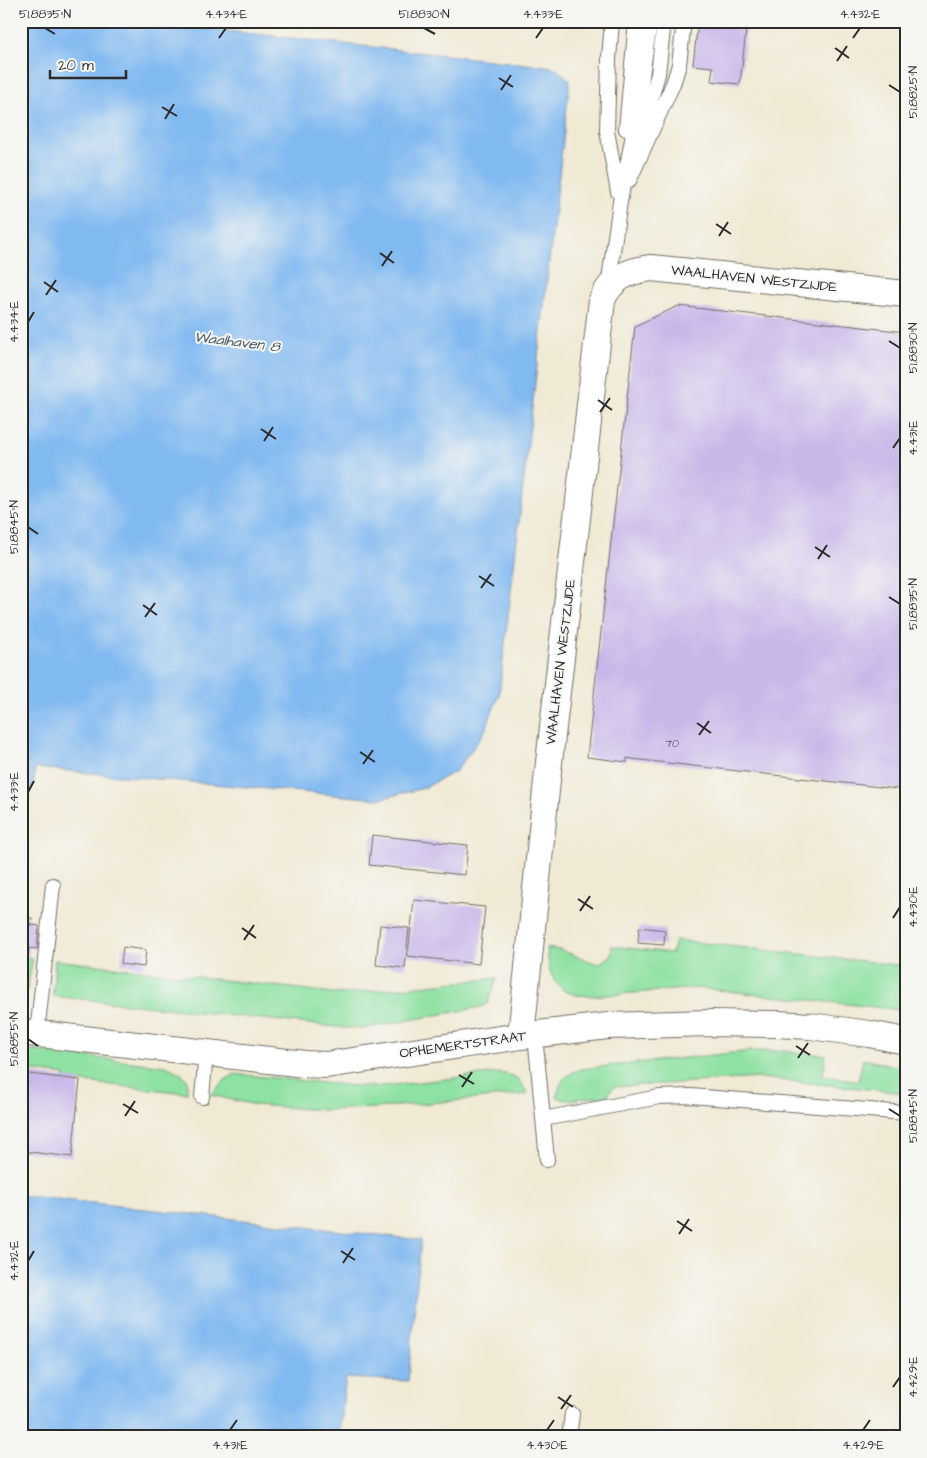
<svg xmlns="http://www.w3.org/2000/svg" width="927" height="1458" font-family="'Architects Daughter',sans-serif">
<rect width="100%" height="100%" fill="#f6f6f2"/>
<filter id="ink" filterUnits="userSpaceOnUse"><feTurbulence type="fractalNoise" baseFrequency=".02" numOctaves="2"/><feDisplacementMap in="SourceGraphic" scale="10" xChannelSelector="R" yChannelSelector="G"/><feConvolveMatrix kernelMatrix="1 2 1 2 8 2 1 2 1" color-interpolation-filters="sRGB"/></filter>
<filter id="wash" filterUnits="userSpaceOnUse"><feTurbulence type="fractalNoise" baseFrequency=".0096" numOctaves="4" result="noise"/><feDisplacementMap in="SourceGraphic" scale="20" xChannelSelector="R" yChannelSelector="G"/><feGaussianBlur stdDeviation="1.12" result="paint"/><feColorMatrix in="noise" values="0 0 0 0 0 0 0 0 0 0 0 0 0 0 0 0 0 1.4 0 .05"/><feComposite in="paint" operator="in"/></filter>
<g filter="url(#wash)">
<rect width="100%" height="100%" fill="#f0e9d4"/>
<path fill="#8de1a2" stroke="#5c8666" d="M 675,940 L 906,966 L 906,1006 L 901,1010 L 698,988 L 594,996 L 576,995 L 564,991 L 555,982 L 549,969 L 547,948 L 560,950 L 598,964 L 611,956 L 612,946 L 672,953 Z
M 21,956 L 33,958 L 27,990 L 21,990 Z
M 55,960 L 342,994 L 497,978 L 488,1003 L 481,1007 L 366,1028 L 345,1028 L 53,996 Z
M 21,1049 L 166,1066 L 180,1073 L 187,1079 L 187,1093 L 65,1080 L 65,1075 L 25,1070 L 24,1072 L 21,1072 Z
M 751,1051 L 783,1051 L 826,1055 L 823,1075 L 858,1081 L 863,1059 L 906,1068 L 906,1093 L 759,1078 L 613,1087 L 607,1096 L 565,1100 L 557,1097 C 561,1079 563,1077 580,1069 Z
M 498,1073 C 518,1075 518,1078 528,1094 L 376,1108 L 322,1110 L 255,1105 L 211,1095 L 225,1080 L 235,1074 L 356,1086 L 375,1087 Z"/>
<path fill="#81b9f1" stroke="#56728e" d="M 21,21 L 137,21 L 553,67 L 570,80 L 499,695 L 484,733 L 456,771 L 424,788 L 379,799 L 35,768 L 34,781 L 23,813 L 21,813 Z
M 21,1195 L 421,1240 L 408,1381 L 346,1378 L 338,1437 L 21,1437 Z"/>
<g id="blocks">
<path fill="#c9b7ea" d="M 698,21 L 747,21 L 740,84 L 711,81 L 713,67 L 693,65 Z
M 678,306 L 906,332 L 906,790 L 632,759 L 627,758 L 627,762 L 587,757 L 635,326 Z
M 372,835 L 468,845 L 465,875 L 369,865 Z
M 414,900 L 485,907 L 479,964 L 408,956 Z
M 21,917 L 32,918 L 31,925 L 39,926 L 37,949 L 29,948 L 28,956 L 21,956 Z
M 380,925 L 409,928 L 405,968 L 376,965 Z
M 639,927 L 665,930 L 664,945 L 638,943 Z
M 123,947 L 146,950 L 144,967 L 121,964 Z
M 21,1073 L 80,1080 L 72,1157 L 21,1151 Z"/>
</g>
</g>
<g filter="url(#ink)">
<use href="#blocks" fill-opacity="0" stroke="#706e66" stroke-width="1"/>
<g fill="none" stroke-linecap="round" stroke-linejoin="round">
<g stroke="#706e66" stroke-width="16">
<path id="lane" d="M 612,21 L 609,59 L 607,131 L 618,192
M 626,129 L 636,21
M 640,137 L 658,74 L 664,21
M 629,181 L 673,84 L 679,65 L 684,21
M 608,287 L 620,202 L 635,124 L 650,21
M 37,1034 L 53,885
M 535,1035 L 547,1160
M 202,1097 L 206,1053
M 543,1119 L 659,1097 L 691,1096 L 906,1113
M 569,1437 L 572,1414"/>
</g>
<g stroke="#706e66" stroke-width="28">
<path id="street" d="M 21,1032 L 305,1064 L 326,1065 L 521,1036 L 608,1026 L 709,1023 L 777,1024 L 810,1026 L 869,1034 L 906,1041
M 521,1036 L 548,771 L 602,300 C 612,278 627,271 651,268 L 906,294"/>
</g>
<use href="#lane" stroke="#fff" stroke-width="14"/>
<use href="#street" stroke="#fff" stroke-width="26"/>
</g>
</g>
<path fill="none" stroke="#2b2b2b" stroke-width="2" d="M 45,28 L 55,34M 424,28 L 435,34M 219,38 L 226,28M 536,38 L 543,28M 853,38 L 860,28M 835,48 L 849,58M 837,61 L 847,46M 499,78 L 513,87M 889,85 L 900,92M 501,90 L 511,75M 162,107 L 177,116M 165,119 L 174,104M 716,224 L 731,234M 719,236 L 728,222M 380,253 L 394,263M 382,266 L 392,251M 44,282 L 58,292M 46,295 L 56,280M 28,322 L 34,312M 889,341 L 900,348M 598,400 L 612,410M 600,412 L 610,398M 261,429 L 276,439M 264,441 L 273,427M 893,448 L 900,438M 28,527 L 38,534M 815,547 L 830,557M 818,559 L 827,545M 479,576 L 494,586M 481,588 L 491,574M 889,597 L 900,604M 143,605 L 157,615M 145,617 L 155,603M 697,723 L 711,733M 699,735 L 709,721M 360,752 L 375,762M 363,764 L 373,750M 28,792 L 34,781M 578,899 L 593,909M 580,911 L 590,896M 893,918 L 900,907M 242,928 L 256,938M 244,940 L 254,925M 28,1039 L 38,1046M 796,1046 L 810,1055M 798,1058 L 808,1043M 459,1075 L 474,1084M 462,1087 L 472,1072M 123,1104 L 138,1113M 889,1109 L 900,1116M 125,1116 L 135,1101M 677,1221 L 692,1231M 679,1234 L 689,1219M 341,1251 L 355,1260M 28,1261 L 34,1251M 343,1263 L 353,1248M 893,1387 L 900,1377M 558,1397 L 573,1407M 561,1409 L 571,1395M 230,1430 L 237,1420M 547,1430 L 554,1420M 863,1430 L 870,1420"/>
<g text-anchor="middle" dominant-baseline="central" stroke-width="4" stroke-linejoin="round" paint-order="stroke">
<g font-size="11" fill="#524e5b">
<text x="672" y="743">70</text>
</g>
<g font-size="14" fill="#2b2b2b" stroke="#f6f6f2">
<text transform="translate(754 279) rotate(6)">WAALHAVEN WESTZIJDE</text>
<text transform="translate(561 662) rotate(-83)">WAALHAVEN WESTZIJDE</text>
<text transform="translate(463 1045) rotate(-8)">OPHEMERTSTRAAT</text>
</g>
<g font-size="15" font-style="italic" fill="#455666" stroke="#f6f6f2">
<text transform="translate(237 342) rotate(7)">Waalhaven 8</text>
</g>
</g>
<rect width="927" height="1458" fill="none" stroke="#f6f6f2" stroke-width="55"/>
<path d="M50 70v8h76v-8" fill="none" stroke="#2b2b2b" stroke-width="2.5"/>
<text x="58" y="70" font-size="15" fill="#2b2b2b" stroke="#f6f6f2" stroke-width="4" paint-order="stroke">20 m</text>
<rect x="28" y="28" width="872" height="1402" fill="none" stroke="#2b2b2b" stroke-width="2"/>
<g font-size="12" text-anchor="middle" fill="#2b2b2b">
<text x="45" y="18">51.8835°N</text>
<text x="226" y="18">4.434°E</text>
<text x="424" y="18">51.8830°N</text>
<text x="543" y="18">4.433°E</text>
<text x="860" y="18">4.432°E</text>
<text transform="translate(913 92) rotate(-90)" y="4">51.8825°N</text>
<text transform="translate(14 322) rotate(-90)" y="4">4.434°E</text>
<text transform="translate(913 348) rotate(-90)" y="4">51.8830°N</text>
<text transform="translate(913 438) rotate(-90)" y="4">4.431°E</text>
<text transform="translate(14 527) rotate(-90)" y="4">51.8845°N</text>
<text transform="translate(913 604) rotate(-90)" y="4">51.8835°N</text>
<text transform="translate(14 792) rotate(-90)" y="4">4.433°E</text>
<text transform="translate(913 907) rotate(-90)" y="4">4.430°E</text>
<text transform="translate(14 1039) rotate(-90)" y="4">51.8855°N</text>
<text transform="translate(913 1116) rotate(-90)" y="4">51.8845°N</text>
<text transform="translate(14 1261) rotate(-90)" y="4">4.432°E</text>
<text transform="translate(913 1377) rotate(-90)" y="4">4.429°E</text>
<text x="230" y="1449">4.431°E</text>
<text x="547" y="1449">4.430°E</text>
<text x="863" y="1449">4.429°E</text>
</g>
</svg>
